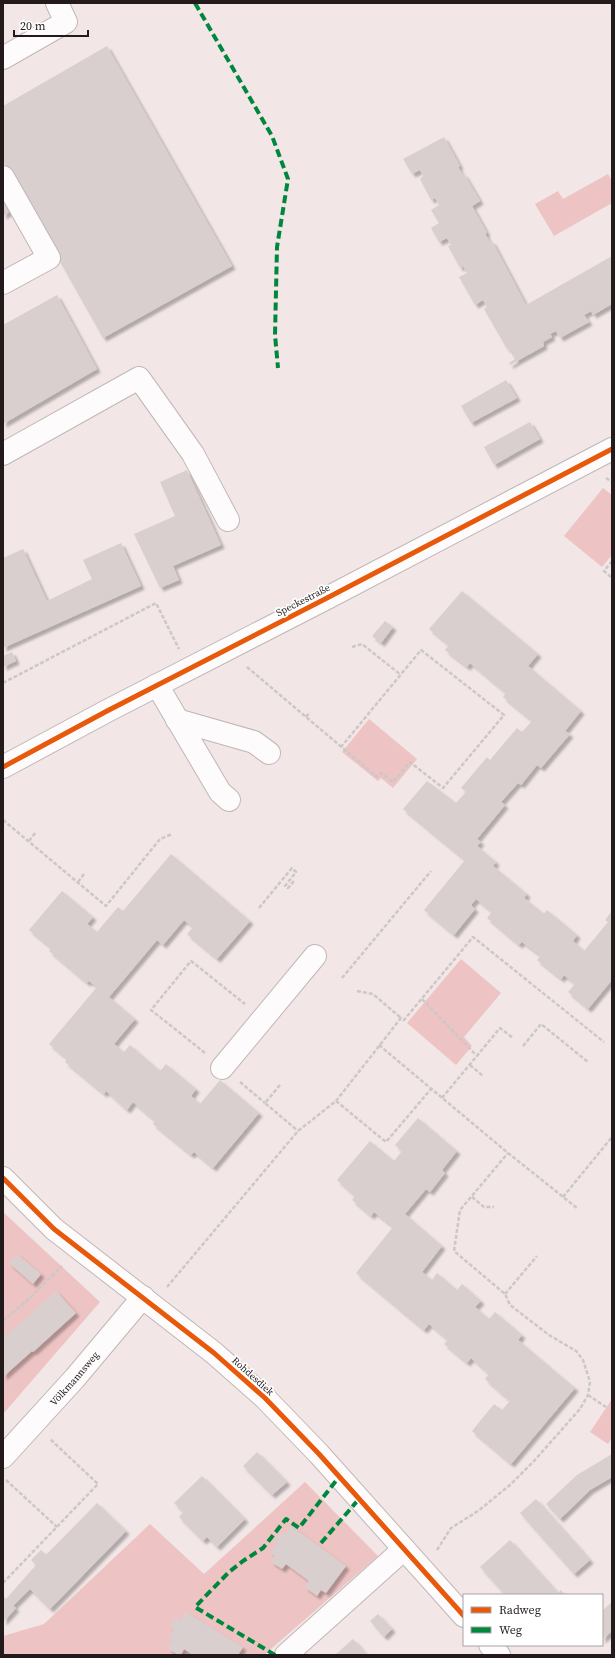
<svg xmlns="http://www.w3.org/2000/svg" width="615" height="1658" font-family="'Source Serif 4',serif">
<defs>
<filter id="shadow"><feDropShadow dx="3.5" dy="3.5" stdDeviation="1" flood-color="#0004"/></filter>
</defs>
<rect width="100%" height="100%" fill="#f2e6e6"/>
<path fill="#edc3c3" d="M 608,174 L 612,181 L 612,203 L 554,236 L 535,204 L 558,191 L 563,199 Z
M 603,488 L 612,495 L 612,555 L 602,567 L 564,536 Z
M 369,719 L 417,759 L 393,788 L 381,778 L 378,781 L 342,752 Z
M 461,959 L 501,993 L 464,1037 L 472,1046 L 456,1065 L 407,1023 Z
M 3,1212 L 100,1302 L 3,1414 Z
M 612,1399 L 612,1438 L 608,1444 L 590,1432 Z
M 305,1482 L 378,1556 L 264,1655 L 3,1655 L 3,1636 L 44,1624 L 150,1524 L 204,1574 Z"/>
<path fill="#d9cfcf" filter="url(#shadow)" d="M 107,46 L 232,266 L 103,338 L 3,161 L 3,106 Z
M 444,137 L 460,166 L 458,167 L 463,175 L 464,174 L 480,201 L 472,206 L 487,233 L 485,234 L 490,242 L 492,241 L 526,305 L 612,256 L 612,304 L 593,315 L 591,311 L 584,315 L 589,322 L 560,338 L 556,331 L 550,334 L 552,337 L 543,342 L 544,346 L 510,365 L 509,363 L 515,359 L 508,348 L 507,349 L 484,309 L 487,307 L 483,300 L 475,305 L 459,277 L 467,273 L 463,266 L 460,268 L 448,246 L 451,245 L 447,238 L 439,242 L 431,228 L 439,223 L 431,210 L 439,205 L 435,198 L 431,200 L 420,179 L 423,176 L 420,170 L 412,174 L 403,159 Z
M 3,187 L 15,208 L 3,216 Z
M 57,295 L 97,369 L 3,424 L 3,325 Z
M 506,380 L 517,398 L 471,423 L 461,406 Z
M 530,422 L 540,439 L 494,465 L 484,447 Z
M 187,470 L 221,545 L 173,566 L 179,580 L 160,588 L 134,534 L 175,516 L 160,482 Z
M 121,543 L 141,586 L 3,648 L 3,558 L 23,549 L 47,601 L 92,579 L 83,560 Z
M 462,591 L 538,654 L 528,666 L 581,711 L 565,731 L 570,734 L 541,768 L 537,765 L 521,785 L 518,783 L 501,802 L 505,805 L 477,839 L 481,842 L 477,846 L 496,862 L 493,866 L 527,894 L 524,898 L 544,914 L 547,910 L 577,935 L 573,941 L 584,951 L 608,922 L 605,920 L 612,911 L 612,980 L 588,1009 L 568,992 L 575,984 L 564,975 L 561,979 L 537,960 L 541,956 L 522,942 L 528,934 L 519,945 L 487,918 L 492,912 L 476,899 L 471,905 L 475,909 L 454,935 L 424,910 L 465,860 L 403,809 L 427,781 L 456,803 L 466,792 L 461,788 L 487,757 L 490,760 L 517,728 L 522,732 L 532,721 L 503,697 L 506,693 L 470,663 L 467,667 L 445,650 L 449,645 L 429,629 Z
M 385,621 L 393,627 L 381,643 L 372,636 Z
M 12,652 L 16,661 L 3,667 L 3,656 Z
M 171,854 L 250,921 L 217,959 L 187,934 L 193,927 L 184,920 L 163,945 L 157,940 L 109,997 L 135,1019 L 114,1044 L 124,1052 L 130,1045 L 160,1071 L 166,1064 L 196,1089 L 191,1096 L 200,1104 L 220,1080 L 259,1113 L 213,1168 L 194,1152 L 191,1155 L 153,1124 L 155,1121 L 133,1102 L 127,1110 L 106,1091 L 104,1094 L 65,1062 L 67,1059 L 49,1044 L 97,987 L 89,981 L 87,983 L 49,951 L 51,948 L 29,930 L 62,891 L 93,917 L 87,924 L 97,932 L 118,907 L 123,911 Z
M 418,1118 L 457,1151 L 442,1170 L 445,1173 L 430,1192 L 426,1189 L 405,1214 L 442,1246 L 422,1272 L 432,1280 L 437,1273 L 457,1290 L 462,1284 L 481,1301 L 475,1307 L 489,1319 L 495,1312 L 522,1335 L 518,1340 L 575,1388 L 511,1464 L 472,1431 L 494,1404 L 502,1410 L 510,1401 L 485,1379 L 489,1374 L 471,1358 L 467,1363 L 444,1344 L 448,1340 L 429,1324 L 424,1330 L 356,1273 L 393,1227 L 374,1212 L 371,1216 L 352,1200 L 355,1196 L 337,1180 L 370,1141 L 394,1161 L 402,1151 L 395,1145 Z
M 17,1254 L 41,1274 L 33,1284 L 9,1263 Z
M 56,1291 L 76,1313 L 33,1352 L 32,1351 L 3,1377 L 3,1337 L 12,1329 L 13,1330 Z
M 257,1452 L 287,1482 L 272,1495 L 243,1466 Z
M 612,1454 L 612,1477 L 590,1490 L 560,1519 L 546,1504 L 577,1475 Z
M 202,1476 L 245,1519 L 217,1547 L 207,1537 L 203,1541 L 179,1517 L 183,1512 L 174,1503 Z
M 536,1499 L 590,1560 L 574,1574 L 520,1513 Z
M 97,1503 L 126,1531 L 50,1609 L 30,1589 L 13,1606 L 16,1608 L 3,1622 L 3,1596 L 6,1599 L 36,1565 L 31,1560 L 41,1550 L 46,1555 Z
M 291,1526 L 346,1566 L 326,1593 L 321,1590 L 317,1596 L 305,1587 L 309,1581 L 286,1564 L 282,1569 L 271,1562 L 275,1556 L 270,1553 L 277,1544 L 274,1541 L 280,1532 L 284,1535 Z
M 510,1540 L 558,1593 L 561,1590 L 565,1595 L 505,1595 L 480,1567 Z
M 612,1602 L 612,1631 L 602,1640 L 602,1611 Z
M 186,1612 L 243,1647 L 238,1655 L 193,1655 L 184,1649 L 181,1655 L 178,1655 L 168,1648 L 172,1642 L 168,1640 L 174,1630 L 170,1627 L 176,1618 L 180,1621 Z
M 378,1614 L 392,1629 L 384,1637 L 370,1621 Z
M 353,1639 L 367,1655 L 335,1655 Z"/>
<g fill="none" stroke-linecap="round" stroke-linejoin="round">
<g stroke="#c0b7b6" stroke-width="24">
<g id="minor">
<path d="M 3,58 L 66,22 L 57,3"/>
<path d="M 3,177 L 49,258 L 3,283"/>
<path d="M 3,454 L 139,378 L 193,454 L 228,520"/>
<path d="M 157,685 L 220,792 L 229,800"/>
<path d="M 177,720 L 254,742 L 269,753"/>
<path d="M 3,767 L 107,711 L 327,598 L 612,449"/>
<path d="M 222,1068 L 315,956"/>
<path d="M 3,1178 L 54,1229 L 214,1353 L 265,1398 L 319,1454 L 464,1616"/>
<path id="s1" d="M 3,1457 L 75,1378 L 143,1297"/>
<path d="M 490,1645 L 499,1655"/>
<path d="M 286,1655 L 404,1549"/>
</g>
</g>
<path stroke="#ccc8c8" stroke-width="2.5" stroke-dasharray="4 2" stroke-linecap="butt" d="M 606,478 L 612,482
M 612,561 L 604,571 L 612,578
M 352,647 L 362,644 L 401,675
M 247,667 L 377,777 L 381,773 L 393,782 L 410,762 L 443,788 L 504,715 L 421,650 L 341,747
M 3,683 L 156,603 L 179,649
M 306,717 L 310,712
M 3,820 L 106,906 L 160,839 L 172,834
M 29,841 L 36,832
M 78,882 L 84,874
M 259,908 L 292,868 L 296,872 L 285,886 L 288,888 L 294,881
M 342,978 L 431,871
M 357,991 L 373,994 L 401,1018
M 422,999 L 477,1056
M 379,1045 L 508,1153 L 577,1208
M 523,1046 L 541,1024 L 588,1062
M 205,1053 L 151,1010 L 191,961 L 245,1004
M 470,1065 L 483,1076
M 240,1082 L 265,1103
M 280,1085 L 265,1103 L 298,1131
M 442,1098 L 500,1028 L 513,1038
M 336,1101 L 386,1142 L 431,1089
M 472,1197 L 484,1207 L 494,1207
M 563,1197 L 612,1137
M 167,1287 L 298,1131 L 336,1101 L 401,1018 L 404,1020 L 473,937 L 604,1042
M 505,1294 L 537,1256
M 3,1321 L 30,1298 L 62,1266
M 588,1395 L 606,1407
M 6,1480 L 57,1527
M 437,1550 L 451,1528 L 478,1511 L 510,1485 L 534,1461 L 580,1409 L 588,1395 L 590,1382 L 583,1360 L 576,1351 L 549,1335 L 510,1305 L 505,1294 L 454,1251 L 460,1210 L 508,1153
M 3,1583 L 98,1484 L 50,1439"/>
<use href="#minor" stroke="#fdfbfb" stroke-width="22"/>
<path stroke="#00873e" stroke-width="4" stroke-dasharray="8 4" stroke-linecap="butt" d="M 195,3 L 272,136 L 288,179 L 277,247 L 275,335 L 278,368
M 321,1543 L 359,1499
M 275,1655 L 195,1607 L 229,1572 L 243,1561 L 263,1548 L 286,1519 L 299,1528 L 339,1477"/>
<g stroke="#fff" stroke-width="8">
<path id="cycleway" d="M 3,767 L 107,711 L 327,598 L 612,449
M 3,1178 L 54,1229 L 214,1353 L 265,1398 L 319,1454 L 464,1616"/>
</g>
<use href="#cycleway" stroke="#e8590c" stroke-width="5"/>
</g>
<g text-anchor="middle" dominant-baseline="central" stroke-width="3.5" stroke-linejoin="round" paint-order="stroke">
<g font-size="10" fill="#231b1b" stroke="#fff">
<text transform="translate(303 600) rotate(-27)">Speckestraße</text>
<text transform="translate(253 1376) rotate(42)">Rohdesdiek</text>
<text stroke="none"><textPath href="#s1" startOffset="106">Völkmannsweg</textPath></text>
</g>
</g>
<rect width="615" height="1658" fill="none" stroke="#231b1b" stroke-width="8"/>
<rect x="463" y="1594" width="140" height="52" fill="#ffffff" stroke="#a7a4a4"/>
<rect x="471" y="1607" width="20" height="6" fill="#e8590c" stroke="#a7a4a4"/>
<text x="499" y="1614" font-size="12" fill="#231b1b">Radweg</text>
<rect x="471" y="1627" width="20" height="6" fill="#00873e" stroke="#a7a4a4"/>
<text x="499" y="1634" font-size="12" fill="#231b1b">Weg</text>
<path d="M14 30v6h74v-6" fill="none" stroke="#231b1b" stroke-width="2"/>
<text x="20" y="30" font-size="12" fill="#231b1b" stroke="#ffffff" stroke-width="3" paint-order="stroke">20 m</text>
</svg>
